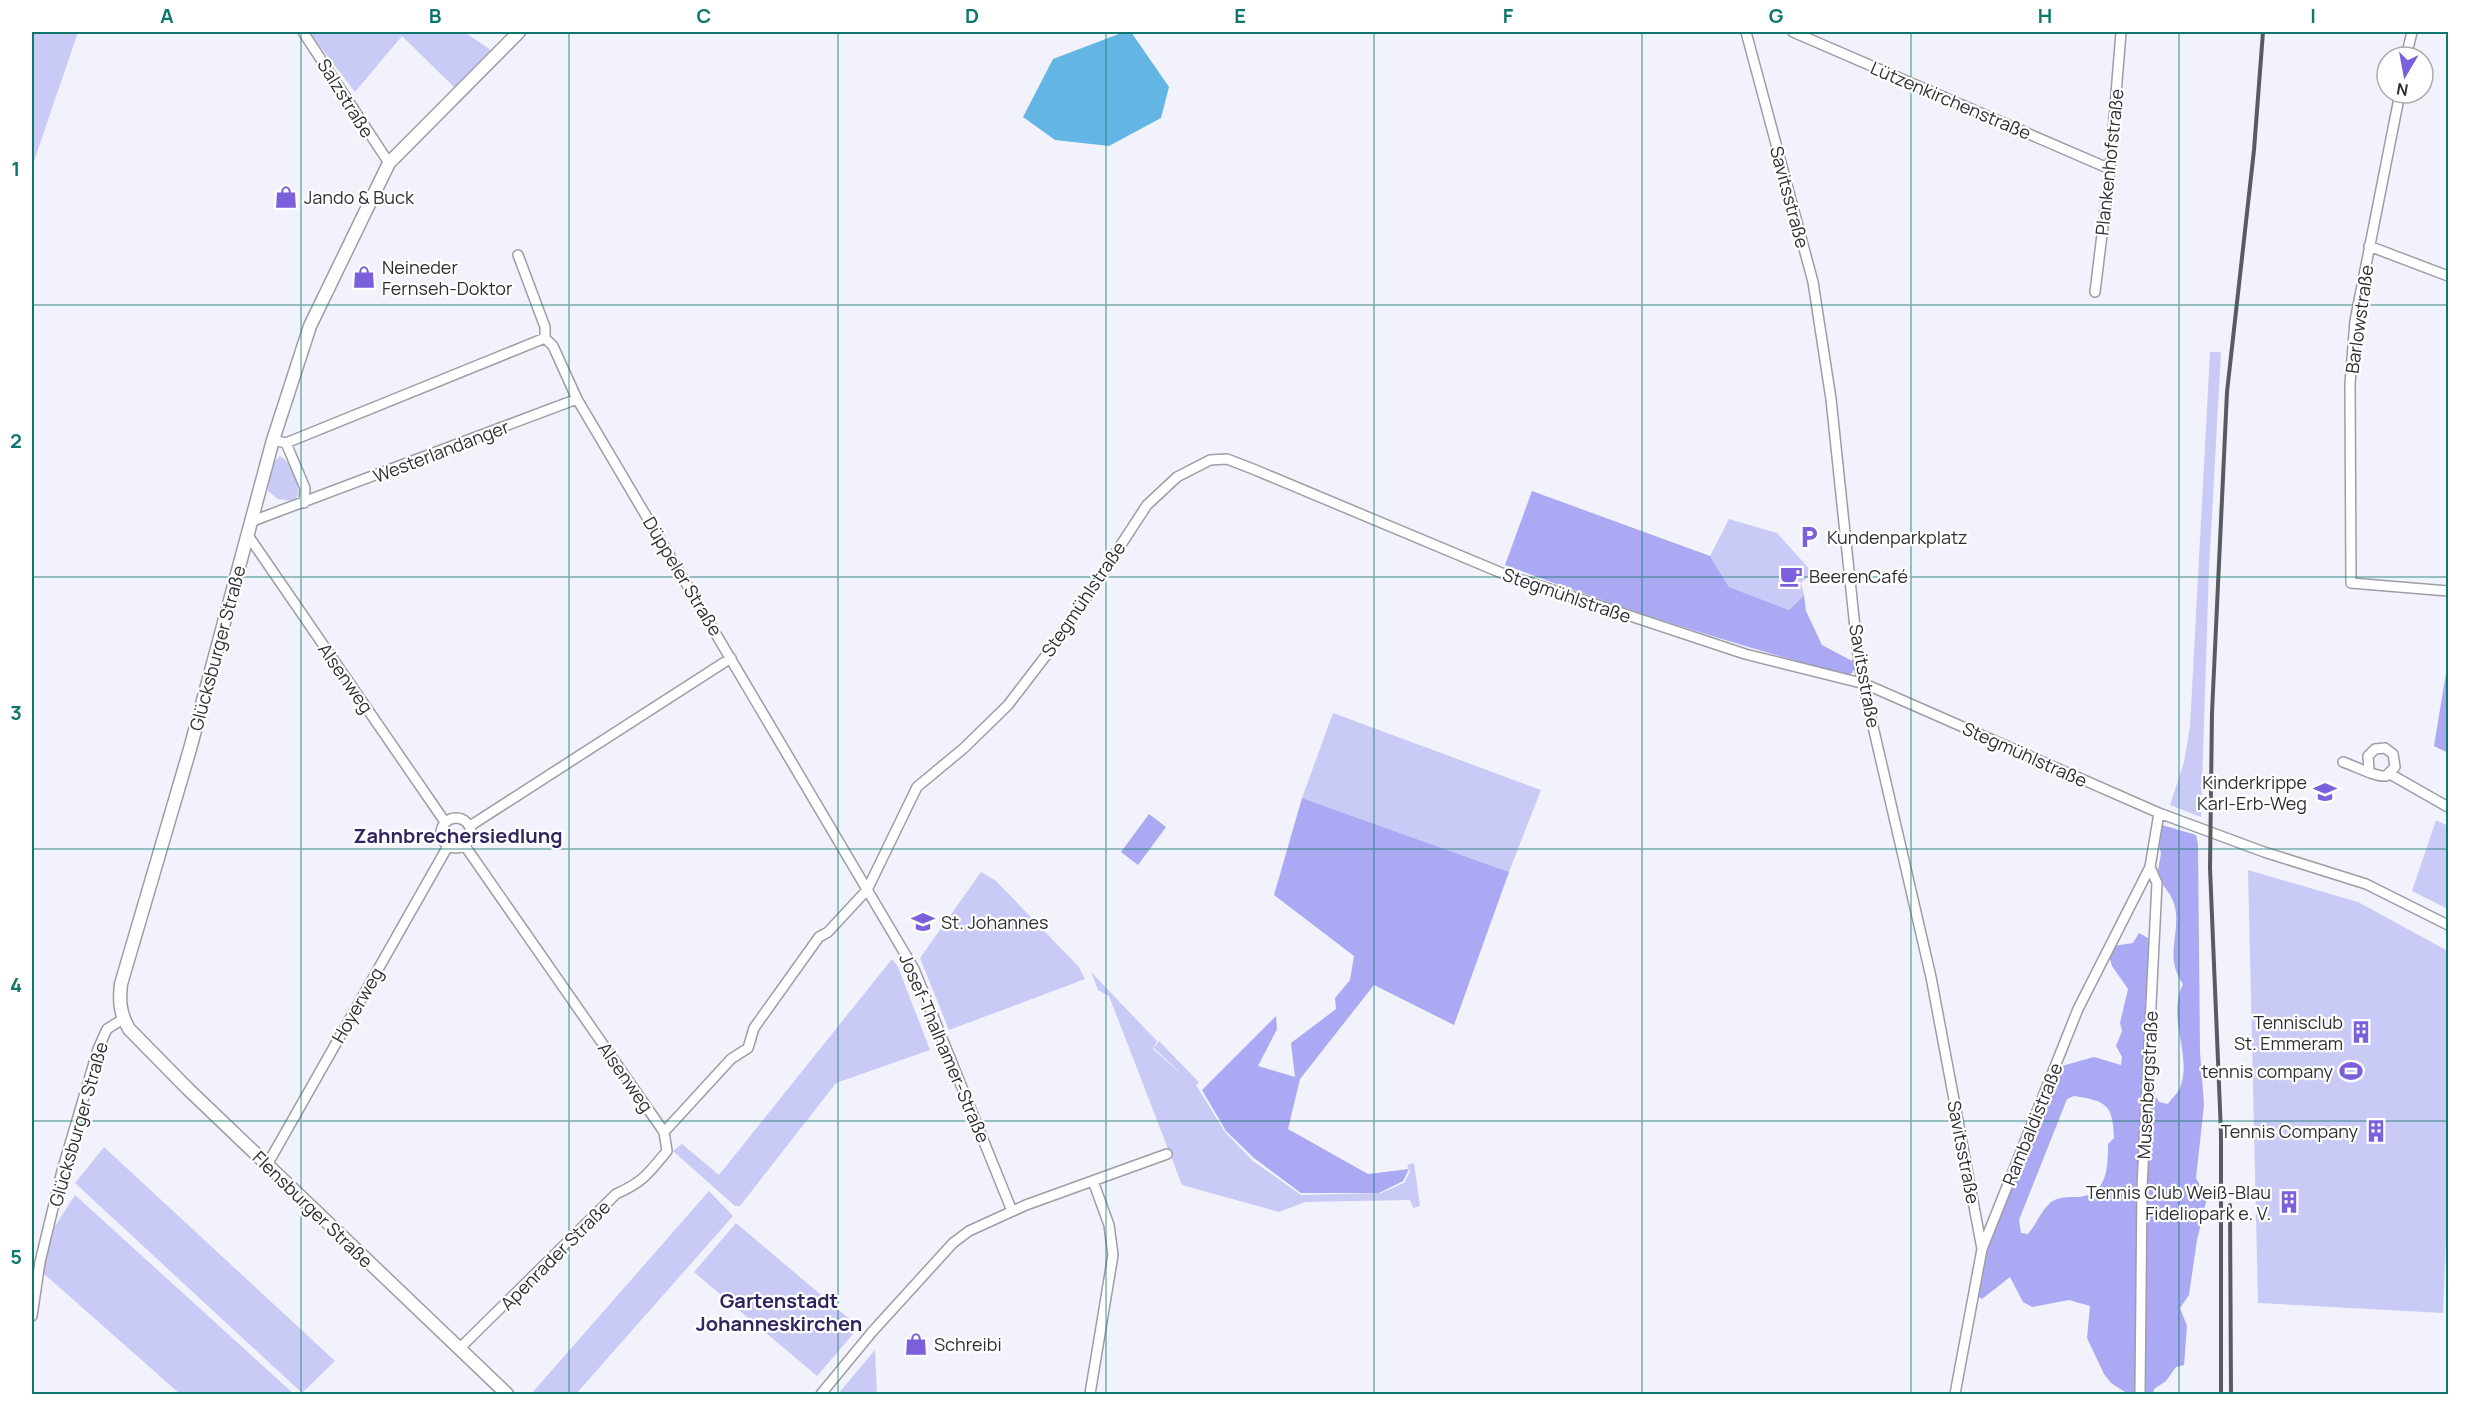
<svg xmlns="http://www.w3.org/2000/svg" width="2480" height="1426" font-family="Manrope,sans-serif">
<rect width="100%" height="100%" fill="#f2f2fc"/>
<path fill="#cacaf7" d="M 32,32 L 78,32 L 32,167 Z
M 309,32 L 464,32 L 491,50 L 454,87 L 402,36 L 355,92 Z
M 2210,352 L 2221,352 L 2209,569 L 2201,817 L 2170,805 L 2184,762 L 2190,727 Z
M 280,456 C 293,464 301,483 297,497 L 292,501 L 278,499 L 268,491 L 273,463 Z
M 1729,519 L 1777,533 L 1812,572 L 1801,583 L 1804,595 L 1789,610 L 1729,587 L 1710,556 Z
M 1333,713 L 1541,790 L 1509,872 L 1302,798 Z
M 2436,820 L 2448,826 L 2448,909 L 2412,891 Z
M 2248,870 L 2358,902 L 2448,951 L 2448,1192 L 2443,1313 L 2258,1303 Z
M 981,872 L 996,881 L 1079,967 L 1085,979 L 949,1030 L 920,958 Z
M 892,959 L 898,967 L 930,1050 L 836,1083 L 740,1206 L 735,1206 L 673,1151 L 682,1144 L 719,1175 Z
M 1091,972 L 1157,1041 L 1153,1049 L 1186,1078 L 1154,1048 L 1159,1041 L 1192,1075 L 1188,1077 L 1192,1075 L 1199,1082 L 1196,1085 L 1225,1132 L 1253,1161 L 1301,1195 L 1381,1193 L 1404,1183 L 1410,1172 L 1407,1165 L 1414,1163 L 1420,1206 L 1413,1208 L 1410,1200 L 1305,1202 L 1279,1212 L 1182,1185 L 1109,996 L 1098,990 Z
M 104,1147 L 335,1361 L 302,1393 L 75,1183 Z
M 709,1191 L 733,1216 L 576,1394 L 531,1394 Z
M 75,1195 L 294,1394 L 180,1394 L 42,1272 L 52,1231 Z
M 736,1223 L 859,1327 L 817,1376 L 694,1272 Z
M 875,1350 L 877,1394 L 838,1394 Z"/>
<path fill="#aba9f3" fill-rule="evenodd" d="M 1532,491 L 1710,556 L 1729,587 L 1789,610 L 1804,595 L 1806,611 L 1822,645 L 1854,662 L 1854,670 L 1850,675 C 1732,645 1619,608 1505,565 Z
M 2448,661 L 2448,753 L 2434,746 Z
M 1302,798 L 1509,872 L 1454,1025 L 1374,985 L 1300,1079 L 1288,1129 L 1368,1174 L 1409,1169 L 1403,1181 L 1379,1193 L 1301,1193 L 1254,1158 L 1226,1131 L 1202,1090 L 1276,1016 L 1277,1029 L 1258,1066 L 1295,1077 L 1291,1043 L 1336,1009 L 1335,998 L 1350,980 L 1354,956 L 1274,895 Z
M 1149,814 L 1166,827 L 1138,865 L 1121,852 Z
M 2162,825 L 2196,835 L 2198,844 L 2200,1052 L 2204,1105 L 2196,1178 L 2207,1198 L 2197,1240 L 2189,1295 L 2180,1308 L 2187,1326 L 2184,1365 L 2176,1367 L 2166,1381 L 2154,1389 L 2153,1394 L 2128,1394 L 2111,1383 L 2104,1374 L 2087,1338 L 2090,1306 L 2069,1300 L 2032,1307 L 2023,1302 L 2010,1277 L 1982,1299 L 1976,1295 L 1996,1219 L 2058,1067 L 2094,1057 L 2121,1065 L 2122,1057 L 2116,1046 L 2122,1031 L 2120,1023 L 2128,989 L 2112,966 L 2108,953 L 2113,946 L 2133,943 L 2139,933 L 2148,938 L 2155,1095 L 2159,1102 L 2168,1104 C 2171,1099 2178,1093 2180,1088 C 2193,1055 2166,1018 2183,984 C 2162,955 2184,929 2173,901 C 2170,893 2162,884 2157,877 L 2161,853 L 2157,839 ZM 2074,1096 C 2106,1101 2113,1104 2114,1138 L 2108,1144 C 2108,1169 2107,1196 2077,1197 C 2067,1197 2057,1197 2050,1203 C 2041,1211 2036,1225 2028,1234 L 2021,1233 L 2019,1220 L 2067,1099 Z"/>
<path fill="#63b6e4" d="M 1124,32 L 1131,32 L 1169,87 L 1161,118 L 1109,146 L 1055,140 L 1023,117 L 1053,59 Z"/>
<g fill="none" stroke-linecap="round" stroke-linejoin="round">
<g stroke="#9d9da6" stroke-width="12">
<path id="minor" d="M 303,32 L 389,163
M 1746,32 L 1813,282 L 1831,399 L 1859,666 L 1931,977 L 1982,1249
M 1793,32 L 2110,169
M 2406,57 L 2412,32
M 2400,93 L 2355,321 L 2350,384 L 2351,583 L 2448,591
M 2369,246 L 2448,276
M 518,255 L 545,327 L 545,338 L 553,346 L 577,399 L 914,969 L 1012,1211
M 2095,292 L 2110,169 L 2121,32
M 273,440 L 286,443 L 545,338
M 286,443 L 305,488 L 304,503
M 250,522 L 577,399
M 247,534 L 445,822
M 2343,762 C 2355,766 2375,777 2386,776 L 2395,767 L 2393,754 L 2385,748 L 2375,749 L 2368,756 L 2369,770
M 2390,774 L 2448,807
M441 833a15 15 0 1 1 30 0a15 15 0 1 1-30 0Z
M 470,826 L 731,658
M 465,846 L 664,1132
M 267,1165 L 448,846
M 32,1316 L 40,1262 L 62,1171 L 98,1049 L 107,1029 L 123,1019
M 459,1349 L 616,1194 C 643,1182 648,1174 667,1151 L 664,1132 L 731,1059 L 748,1048 L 754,1028 L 819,937 L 828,932 L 867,890 L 917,787 L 964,748 L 1008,705 L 1064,632 L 1147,505 L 1177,477 L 1210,460 L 1227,459 L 1253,469 L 1504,574 L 1745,654 L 1865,684 L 2159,813 L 2264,852 L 2366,884 L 2448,925
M 821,1394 L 872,1332 L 953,1243 L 969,1231 L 1026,1205 L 1167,1154
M 1090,1394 L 1113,1255 L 1109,1225 L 1093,1181
M 1955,1394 L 1982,1249 L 2078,1009 L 2150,867
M 2140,1394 L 2142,1187 L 2157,883 L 2150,867 L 2159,813"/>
</g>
<g stroke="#9d9da6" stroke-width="15">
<path id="tertiary" d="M 507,1394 L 188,1089 L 129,1029 C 120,1014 119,1001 121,984 L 190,749 L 273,440 L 310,326 L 389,163 L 519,32"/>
</g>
<use href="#minor" stroke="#fff" stroke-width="9"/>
<use href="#tertiary" stroke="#fff" stroke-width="12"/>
<path stroke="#5a5b60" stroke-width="4" d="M 2230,1205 L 2231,1394
M 2221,1394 L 2221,1133 L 2210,868 L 2212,713 L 2227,392 L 2254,150 L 2263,32"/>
</g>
<path fill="none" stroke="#0f766e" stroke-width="1.5" stroke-opacity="0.55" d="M 301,32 L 301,1394M 569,32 L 569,1394M 838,32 L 838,1394M 1106,32 L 1106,1394M 1374,32 L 1374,1394M 1642,32 L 1642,1394M 1911,32 L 1911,1394M 2179,32 L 2179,1394M 32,305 L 2448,305M 32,577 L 2448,577M 32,849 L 2448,849M 32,1121 L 2448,1121"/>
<defs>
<g id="shop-bare" transform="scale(1.8)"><path d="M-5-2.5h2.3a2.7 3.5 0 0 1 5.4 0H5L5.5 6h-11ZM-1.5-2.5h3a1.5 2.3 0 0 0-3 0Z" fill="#7c5fda" stroke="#fff" stroke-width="2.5" paint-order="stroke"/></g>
<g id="parking-bare" transform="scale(1.8)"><path d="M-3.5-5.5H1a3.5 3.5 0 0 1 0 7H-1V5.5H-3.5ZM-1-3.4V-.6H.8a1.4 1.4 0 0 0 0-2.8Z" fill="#7c5fda" stroke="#fff" stroke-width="2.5" paint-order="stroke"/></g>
<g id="cafe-bare" transform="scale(1.8)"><path d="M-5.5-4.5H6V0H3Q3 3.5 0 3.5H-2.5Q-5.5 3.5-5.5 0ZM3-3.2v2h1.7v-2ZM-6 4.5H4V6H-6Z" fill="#7c5fda" stroke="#fff" stroke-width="2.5" paint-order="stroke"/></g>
<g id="school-bare" transform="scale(1.8)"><path d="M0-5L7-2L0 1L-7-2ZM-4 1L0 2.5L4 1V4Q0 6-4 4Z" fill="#7c5fda" stroke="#fff" stroke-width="2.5" paint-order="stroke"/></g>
<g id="building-bare" transform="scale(1.8)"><path d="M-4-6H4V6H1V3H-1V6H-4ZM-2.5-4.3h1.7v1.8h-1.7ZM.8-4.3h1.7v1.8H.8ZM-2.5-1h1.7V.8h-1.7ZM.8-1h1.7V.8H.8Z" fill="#7c5fda" stroke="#fff" stroke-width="2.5" paint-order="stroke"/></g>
<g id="stadium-bare" transform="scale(1.8)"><path d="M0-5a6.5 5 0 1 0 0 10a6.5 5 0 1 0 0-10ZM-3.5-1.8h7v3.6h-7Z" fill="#7c5fda" stroke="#fff" stroke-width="2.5" paint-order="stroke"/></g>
</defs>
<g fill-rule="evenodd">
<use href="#shop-bare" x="286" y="197"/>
<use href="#shop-bare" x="364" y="277"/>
<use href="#parking-bare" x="1809" y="537"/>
<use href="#cafe-bare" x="1791" y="576"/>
<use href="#school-bare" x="2325" y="792"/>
<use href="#school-bare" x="923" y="922"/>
<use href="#building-bare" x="2361" y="1032"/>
<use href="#stadium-bare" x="2351" y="1071"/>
<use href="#building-bare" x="2376" y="1131"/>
<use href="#building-bare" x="2289" y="1202"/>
<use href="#shop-bare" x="916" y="1344"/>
</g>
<g text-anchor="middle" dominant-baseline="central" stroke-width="4.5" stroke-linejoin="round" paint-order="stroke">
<g font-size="18" fill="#2e2f32" stroke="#fff">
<text transform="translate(346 98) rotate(58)">Salzstraße</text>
<text transform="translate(1951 100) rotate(23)">Lützenkirchenstraße</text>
<text transform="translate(2109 162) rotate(-84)">Plankenhofstraße</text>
<text transform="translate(1790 197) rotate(75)">Savitsstraße</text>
<text transform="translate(2359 319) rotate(-82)">Barlowstraße</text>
<text transform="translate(441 451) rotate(-21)">Westerlandanger</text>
<text transform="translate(683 576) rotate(59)">Düppeler Straße</text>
<text transform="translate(1567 595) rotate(19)">Stegmühlstraße</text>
<text transform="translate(1083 599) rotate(-56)">Stegmühlstraße</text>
<text transform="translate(217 648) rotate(-75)">Glücksburger Straße</text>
<text transform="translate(1865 676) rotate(80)">Savitsstraße</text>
<text transform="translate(346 678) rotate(55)">Alsenweg</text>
<text transform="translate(2025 754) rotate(24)">Stegmühlstraße</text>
<text transform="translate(357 1005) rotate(-60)">Hoyerweg</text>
<text transform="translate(945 1048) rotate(67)">Josef-Thalhamer-Straße</text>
<text transform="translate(626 1077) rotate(55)">Alsenweg</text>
<text transform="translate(2147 1085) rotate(-87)">Musenbergstraße</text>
<text transform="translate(78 1124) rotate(-74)">Glücksburger Straße</text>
<text transform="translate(2032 1124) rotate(-68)">Rambaldistraße</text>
<text transform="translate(1964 1152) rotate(79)">Savitsstraße</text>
<text transform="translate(313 1209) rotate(44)">Flensburger Straße</text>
<text transform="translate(555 1255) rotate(-45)">Apenrader Straße</text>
</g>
<g font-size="18" fill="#2e2f32" stroke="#fff" text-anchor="start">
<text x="304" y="197">Jando &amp; Buck</text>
<text x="382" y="267">Neineder<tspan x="382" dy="21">Fernseh-Doktor</tspan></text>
<text x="1827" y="537">Kundenparkplatz</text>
<text x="1809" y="576">BeerenCafé</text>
<text x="2307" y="782" text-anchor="end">Kinderkrippe<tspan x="2307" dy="21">Karl-Erb-Weg</tspan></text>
<text x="941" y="922">St. Johannes</text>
<text x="2343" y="1022" text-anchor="end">Tennisclub<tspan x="2343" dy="21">St. Emmeram</tspan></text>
<text x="2333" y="1071" text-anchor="end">tennis company</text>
<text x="2358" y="1131" text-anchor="end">Tennis Company</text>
<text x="2271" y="1192" text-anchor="end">Tennis Club Weiß-Blau<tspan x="2271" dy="21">Fideliopark e. V.</tspan></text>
<text x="934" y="1344">Schreibi</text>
</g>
<g font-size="20" font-weight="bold" fill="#32245e" stroke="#fff">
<text x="458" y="835">Zahnbrechersiedlung</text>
<text x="779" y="1300">Gartenstadt<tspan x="779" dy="23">Johanneskirchen</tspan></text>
</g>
</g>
<rect width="2480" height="1426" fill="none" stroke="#ffffff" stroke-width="66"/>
<g transform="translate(2405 75) rotate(190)"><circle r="28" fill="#ffffff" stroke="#abacad" stroke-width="1.5"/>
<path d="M0-4.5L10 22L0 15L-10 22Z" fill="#7c5fda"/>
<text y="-9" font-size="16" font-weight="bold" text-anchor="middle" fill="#2e2f32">N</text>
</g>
<rect x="33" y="33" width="2414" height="1360" fill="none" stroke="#0f766e" stroke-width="2"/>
<g font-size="20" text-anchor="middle" font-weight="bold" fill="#0f766e">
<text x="167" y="23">A</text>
<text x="435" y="23">B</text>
<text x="704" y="23">C</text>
<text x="972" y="23">D</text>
<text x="1240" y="23">E</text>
<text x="1508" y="23">F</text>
<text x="1776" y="23">G</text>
<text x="2045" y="23">H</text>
<text x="2313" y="23">I</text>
<text x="16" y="176">1</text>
<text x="16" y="448">2</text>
<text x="16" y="720">3</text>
<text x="16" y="992">4</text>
<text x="16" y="1264">5</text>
</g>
</svg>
